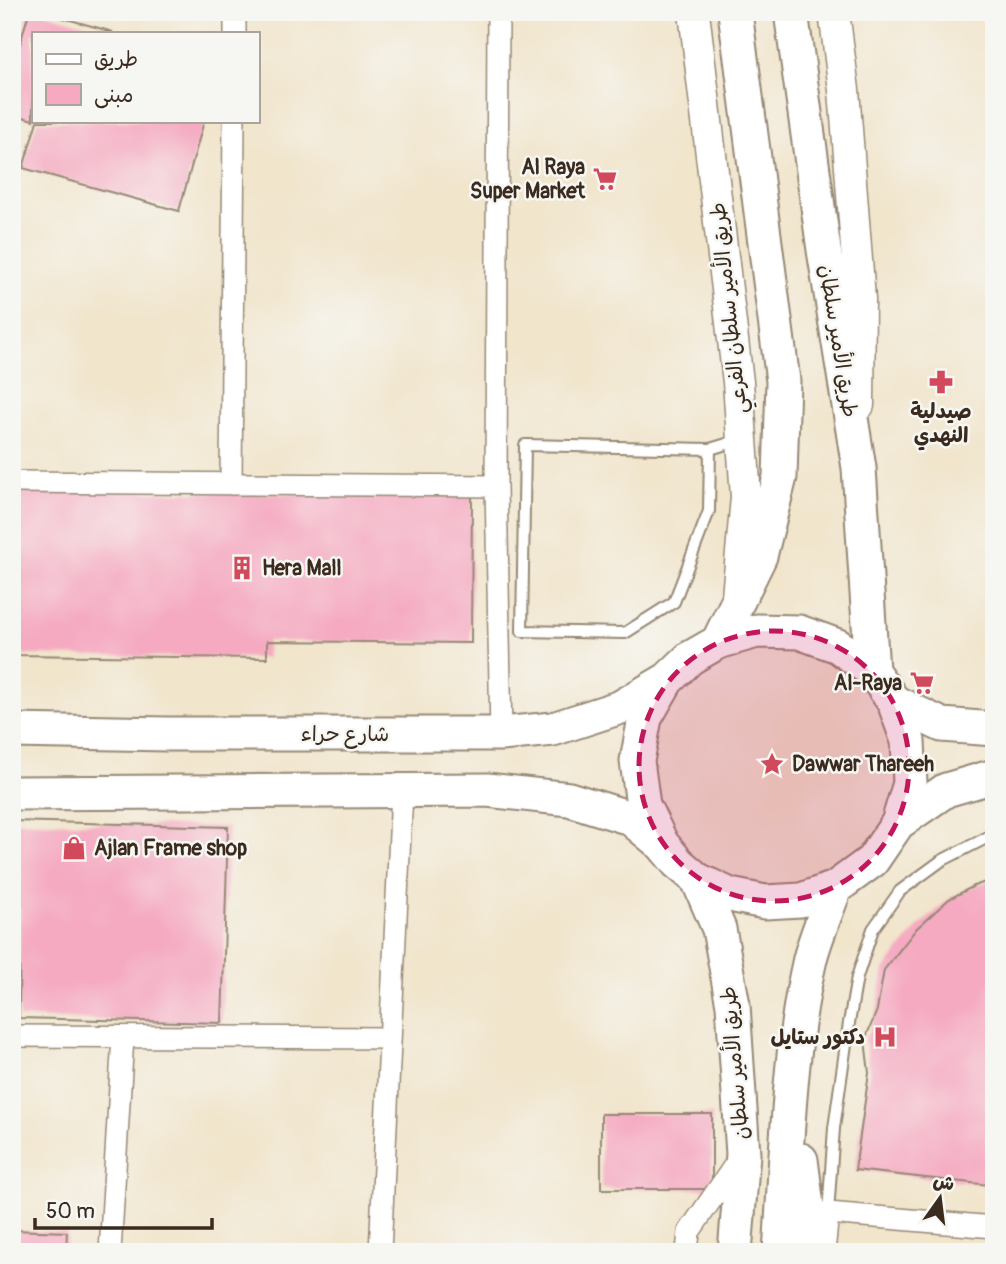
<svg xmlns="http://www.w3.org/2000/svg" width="1006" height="1264" font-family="Pangolin,'Playpen Sans Arabic',sans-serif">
<rect width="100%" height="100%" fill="#f6f6f2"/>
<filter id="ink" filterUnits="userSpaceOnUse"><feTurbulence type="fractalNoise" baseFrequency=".0143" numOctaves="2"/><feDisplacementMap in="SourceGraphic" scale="14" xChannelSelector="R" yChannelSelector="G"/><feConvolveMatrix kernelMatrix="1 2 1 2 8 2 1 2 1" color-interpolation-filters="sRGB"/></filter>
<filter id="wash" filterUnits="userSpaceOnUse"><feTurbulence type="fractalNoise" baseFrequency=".00686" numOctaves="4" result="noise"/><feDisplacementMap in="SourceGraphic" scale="28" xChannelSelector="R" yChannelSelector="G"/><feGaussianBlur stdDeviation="1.57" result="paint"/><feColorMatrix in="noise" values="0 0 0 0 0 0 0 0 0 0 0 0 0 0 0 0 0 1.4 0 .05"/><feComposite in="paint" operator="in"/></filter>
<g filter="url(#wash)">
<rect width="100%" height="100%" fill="#f1e5cc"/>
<g id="blocks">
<path fill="#f5aac1" d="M 29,12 L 42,12 L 113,32 L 33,33 L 33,120 L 12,114 L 12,72 Z
M 37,121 L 204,121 L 179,211 L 23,168 Z
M 12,490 L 472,496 L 471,643 L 267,641 L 267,658 L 12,655 Z
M 12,821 L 228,827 L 222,1023 L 19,1018 L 20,907 L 12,907 Z
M 994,879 L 994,1149 L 989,1185 L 855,1170 L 869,1073 L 865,1040 L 877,1010 L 884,970 L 917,928 L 949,899 L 974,886 Z
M 601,1114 L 712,1114 L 712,1189 L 601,1189 Z
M 12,1230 L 67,1232 L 66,1252 L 12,1252 Z"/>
</g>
</g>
<g filter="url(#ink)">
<use href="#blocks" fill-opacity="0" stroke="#968875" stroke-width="2"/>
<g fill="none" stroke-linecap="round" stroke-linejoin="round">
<g stroke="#968875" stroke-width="14">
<path id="service" d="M 525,445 L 710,449 L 709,511 L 674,602 L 625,633 L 522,631 Z
M 710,449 L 740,440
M 828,1213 L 834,1128 L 849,1023 L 857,977 L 873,929 L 900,891 L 941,861 L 994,834"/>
</g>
<g stroke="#968875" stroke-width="24">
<path id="minor" d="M 498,12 L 496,486 L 501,734
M 235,33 L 235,12
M 12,482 L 496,486
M 231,484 L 234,121
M 12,1036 L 390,1038
M 110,1252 L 123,1037
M 380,1252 L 402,792
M 687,1252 L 689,1232 L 739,1159
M 824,1252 L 828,1213 L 994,1227"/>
</g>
<g stroke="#968875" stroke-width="33">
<path id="secondary" d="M 694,12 L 738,382 L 746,497 L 737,597
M 834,12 L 844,90 L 860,299 L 859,405"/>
</g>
<g stroke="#968875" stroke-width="37">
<path id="primary" d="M 791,12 L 824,250 L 859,468 L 872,671
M 718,642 L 760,556 L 780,477 L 783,381 L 735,12
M 894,702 L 942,725 L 994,729
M 12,731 L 168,734 L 501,734 L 553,729 L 621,707 L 665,681
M 12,793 L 487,790 L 569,799 L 630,818 L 659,842
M 898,823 L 910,783 L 908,741 L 894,702 L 872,671 L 838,646 L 799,632 L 757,631 L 718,642 L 690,658 L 667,680 L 645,718 L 637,761 L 643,805 L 662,844 L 678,863 L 698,880 L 730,895 L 765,902 L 801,900 L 835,888 L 872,861 L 898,823 L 946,790 L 994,776
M 698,880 L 719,929 L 733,1005 L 743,1154 L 735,1252
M 801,1160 L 813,1252
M 780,1252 C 787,1154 788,1054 810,959 C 816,935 827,911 835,888"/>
</g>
<use href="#service" stroke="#fff" stroke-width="10"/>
<use href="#minor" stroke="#fff" stroke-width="21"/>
<use href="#secondary" stroke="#fff" stroke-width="30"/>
<use href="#primary" stroke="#fff" stroke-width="33"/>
</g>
</g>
<path fill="#c2185b" fill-opacity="0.2" stroke="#c2185b" stroke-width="5" stroke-dasharray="14 9" stroke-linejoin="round" d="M639 766a135 135 0 1 1 270 0a135 135 0 1 1-270 0Z"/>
<defs>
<g id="supermarket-bare" transform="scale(1.89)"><path d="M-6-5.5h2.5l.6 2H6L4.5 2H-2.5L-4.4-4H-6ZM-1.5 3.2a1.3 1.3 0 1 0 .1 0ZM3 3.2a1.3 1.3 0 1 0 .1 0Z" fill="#d1495b" stroke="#f6f6f2" stroke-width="2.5" paint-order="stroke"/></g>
<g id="pharmacy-bare" transform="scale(1.89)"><path d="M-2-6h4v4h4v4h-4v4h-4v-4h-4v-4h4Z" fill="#d1495b" stroke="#f6f6f2" stroke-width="2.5" paint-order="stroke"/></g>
<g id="building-bare" transform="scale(1.89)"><path d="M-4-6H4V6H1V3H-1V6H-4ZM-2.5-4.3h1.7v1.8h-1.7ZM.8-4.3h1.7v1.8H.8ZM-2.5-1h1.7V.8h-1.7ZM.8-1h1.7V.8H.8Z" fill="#d1495b" stroke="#f6f6f2" stroke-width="2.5" paint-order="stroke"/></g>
<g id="sight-bare" transform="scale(1.89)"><path d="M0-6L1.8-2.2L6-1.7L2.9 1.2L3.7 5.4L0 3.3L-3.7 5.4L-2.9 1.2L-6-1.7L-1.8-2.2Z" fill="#d1495b" stroke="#f6f6f2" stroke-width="2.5" paint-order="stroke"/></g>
<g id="shop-bare" transform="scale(1.89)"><path d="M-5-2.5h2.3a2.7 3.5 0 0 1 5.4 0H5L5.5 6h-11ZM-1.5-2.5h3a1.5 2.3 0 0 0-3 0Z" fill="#d1495b" stroke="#f6f6f2" stroke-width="2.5" paint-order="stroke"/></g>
<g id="hospital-bare" transform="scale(1.89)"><path d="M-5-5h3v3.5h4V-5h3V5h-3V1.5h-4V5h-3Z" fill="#d1495b" stroke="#f6f6f2" stroke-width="2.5" paint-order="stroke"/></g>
</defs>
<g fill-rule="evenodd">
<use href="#supermarket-bare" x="605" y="179"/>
<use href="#pharmacy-bare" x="941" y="382"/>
<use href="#building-bare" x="242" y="568"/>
<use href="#supermarket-bare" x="922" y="683"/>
<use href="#sight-bare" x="772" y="764"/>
<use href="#shop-bare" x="74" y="848"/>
<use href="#hospital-bare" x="885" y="1037"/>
</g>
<g text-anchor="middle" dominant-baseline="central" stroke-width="5" stroke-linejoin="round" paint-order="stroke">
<g font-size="21" font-weight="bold" fill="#3b2a1e" stroke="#f6f6f2" text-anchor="end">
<text x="585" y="167">Al Raya<tspan x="585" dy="24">Super Market</tspan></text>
<text x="941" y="411" text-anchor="middle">صيدلية<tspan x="941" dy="24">النهدي</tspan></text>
<text x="262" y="568" text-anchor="start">Hera Mall</text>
<text x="902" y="683">Al-Raya</text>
<text x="792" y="764" text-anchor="start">Dawwar Thareeh</text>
<text x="94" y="848" text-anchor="start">Ajlan Frame shop</text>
<text x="865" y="1037">دكتور ستايل</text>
</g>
<g font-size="21" fill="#3b2a1e" stroke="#f6f6f2">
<text transform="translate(729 308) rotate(-96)">طريق الأمير سلطان الفرعي</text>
<text transform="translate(838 341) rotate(81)">طريق الأمير سلطان</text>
<text x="345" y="734">شارع حراء</text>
<text transform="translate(735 1063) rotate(-95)">طريق الأمير سلطان</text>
</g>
</g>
<rect width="1006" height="1264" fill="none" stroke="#f6f6f2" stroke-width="42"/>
<rect x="32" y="32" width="228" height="91" fill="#f6f6f2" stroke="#aba49d" stroke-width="2"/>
<rect x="46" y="54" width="35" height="10" fill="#ffffff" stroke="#aba49d" stroke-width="2"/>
<text x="94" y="66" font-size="21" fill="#3b2a1e">طريق</text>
<rect x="46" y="84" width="35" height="21" fill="#f5aac1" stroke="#aba49d" stroke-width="2"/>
<text x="94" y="102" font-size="21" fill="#3b2a1e">مبنى</text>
<g transform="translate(940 1198) rotate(14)" stroke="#f6f6f2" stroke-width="5" paint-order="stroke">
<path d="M0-5L12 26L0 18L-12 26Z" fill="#3b2a1e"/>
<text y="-10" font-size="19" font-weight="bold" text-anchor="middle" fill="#3b2a1e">ش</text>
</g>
<path d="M35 1218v10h177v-10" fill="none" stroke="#3b2a1e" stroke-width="3.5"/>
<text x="46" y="1218" font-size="21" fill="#3b2a1e" stroke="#f6f6f2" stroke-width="5" paint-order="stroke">50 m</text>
</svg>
